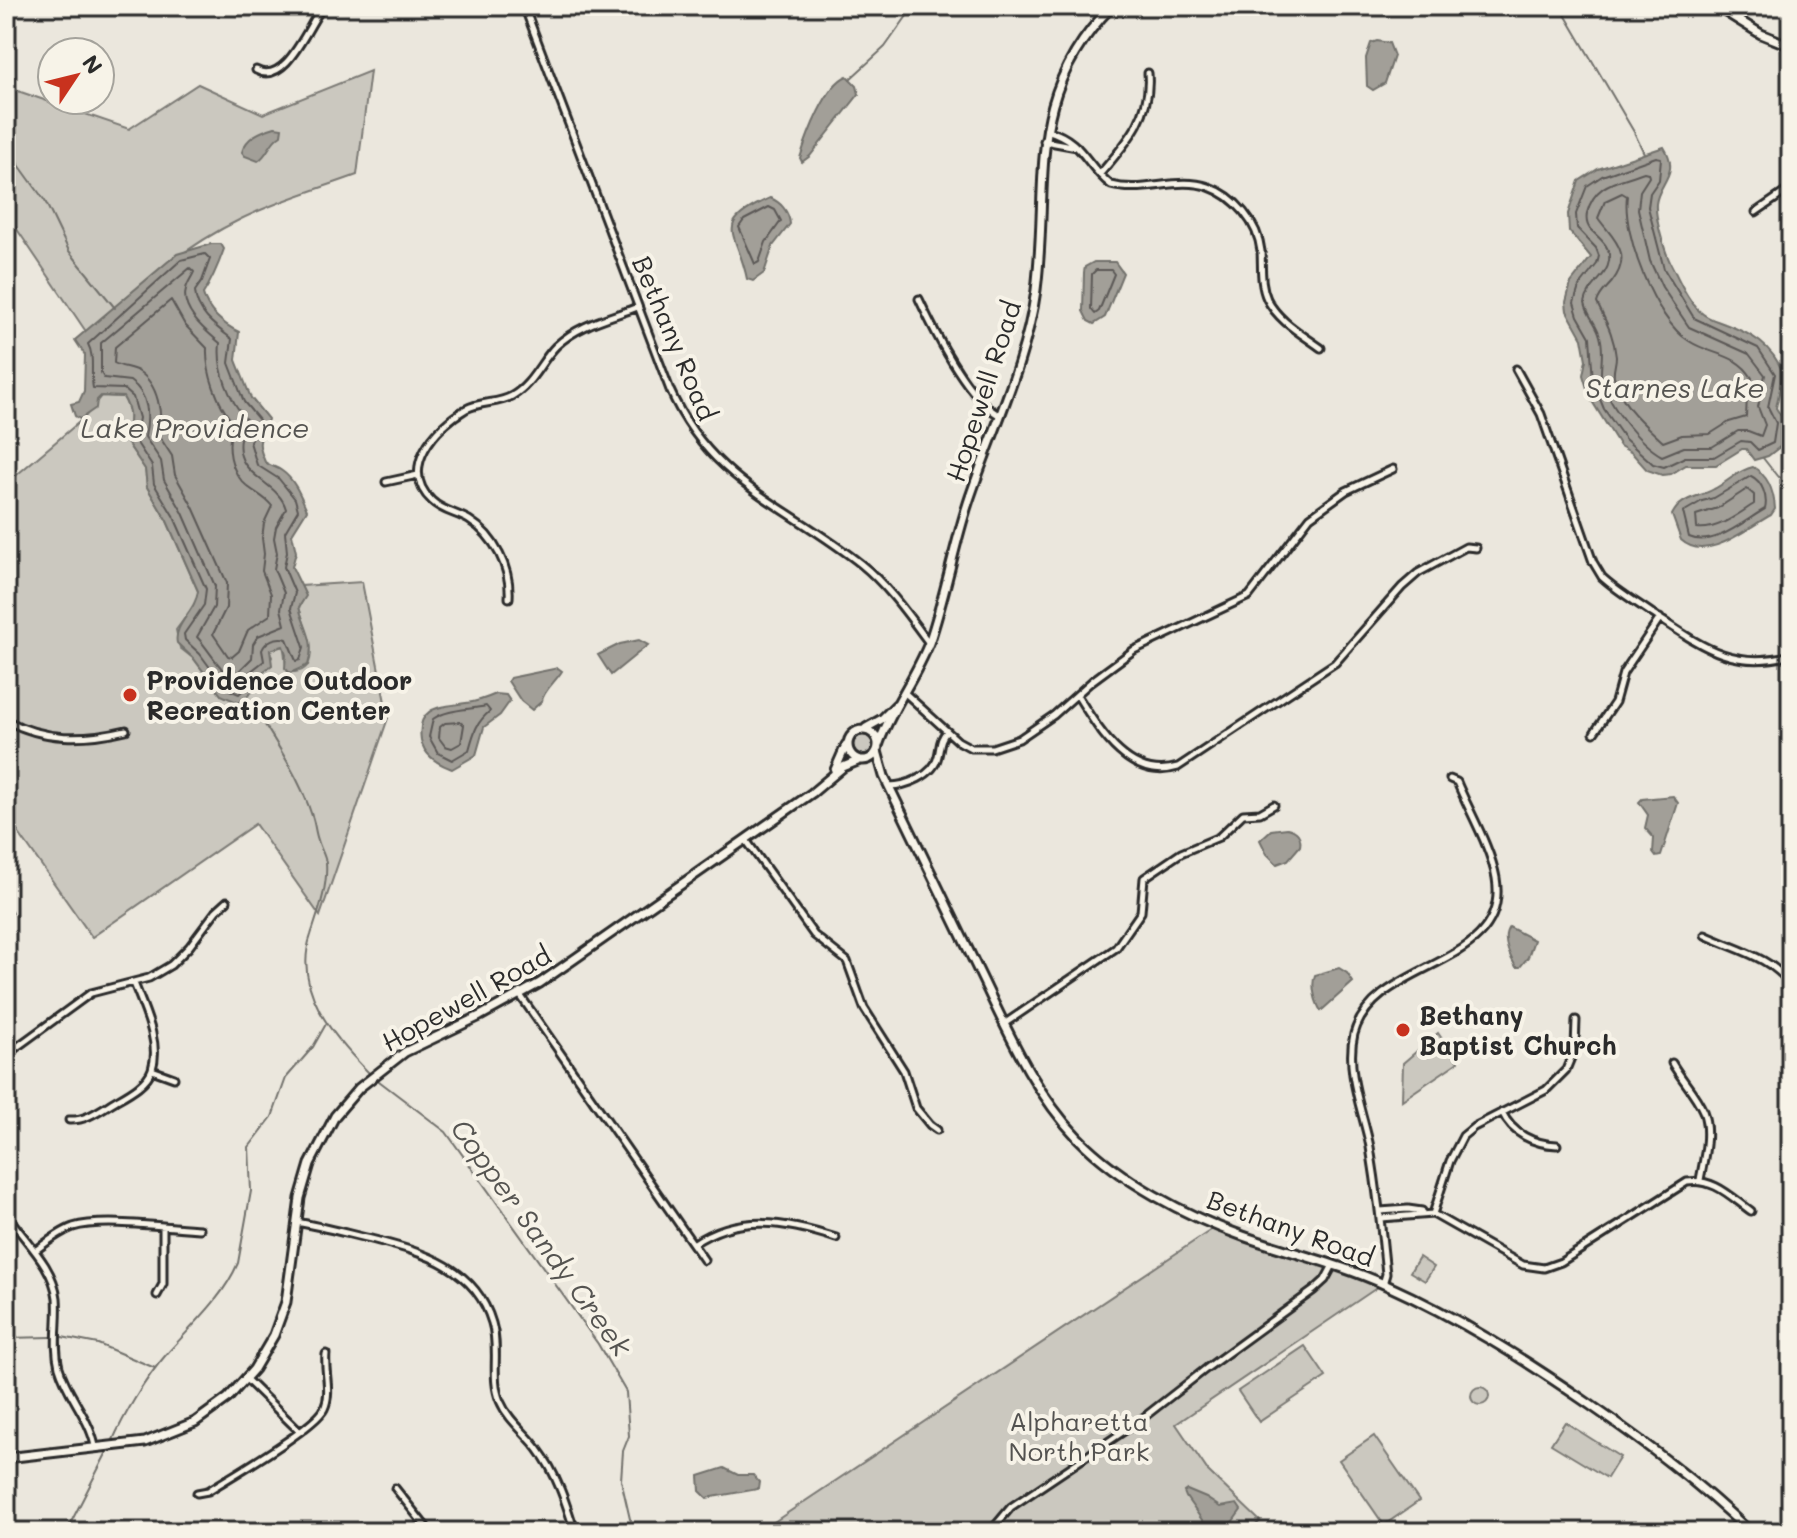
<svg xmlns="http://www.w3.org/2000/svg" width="1797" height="1538" font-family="Mali,sans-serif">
<rect width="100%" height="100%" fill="#ebe7dd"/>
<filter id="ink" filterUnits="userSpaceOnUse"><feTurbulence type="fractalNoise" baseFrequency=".0125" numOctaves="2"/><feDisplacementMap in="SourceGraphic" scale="16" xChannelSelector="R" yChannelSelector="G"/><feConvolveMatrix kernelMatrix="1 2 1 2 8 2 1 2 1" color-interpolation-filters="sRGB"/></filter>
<g filter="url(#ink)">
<path fill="#cbc8bf" stroke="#7b7a75" stroke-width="2" d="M 370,71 L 357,175 C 319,189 277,201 241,219 C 183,247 133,290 89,336 L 6,213 L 6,87 L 129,129 L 198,84 L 263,114 Z
M 101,396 L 123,397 C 133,414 129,423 126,441 L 145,469 L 147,487 L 167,521 L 198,591 L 197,602 L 176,630 L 180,648 L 194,659 L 221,695 C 242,685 262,678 272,657 L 269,650 L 283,646 C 286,655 284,663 288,672 C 328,674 304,627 299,607 L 305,596 L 301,586 L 362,582 L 388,718 L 320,916 L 255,824 L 92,937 L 6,815 L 6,484 L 85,417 Z
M853 745a10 10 0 1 1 20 0a10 10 0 1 1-20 0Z
M 1438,1033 L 1458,1062 L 1402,1100 L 1403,1063 Z
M 1217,1226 L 1327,1263 L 1378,1287 L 1176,1424 L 1208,1471 L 1260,1521 L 1249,1532 L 759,1532 Z
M 1419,1257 L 1434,1267 L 1425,1281 L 1410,1272 Z
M 1305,1346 L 1326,1377 L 1259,1422 L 1238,1391 Z
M1471 1396a9 9 0 1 1 18 0a9 9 0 1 1-18 0Z
M 1565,1422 L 1620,1457 L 1607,1478 L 1551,1444 Z
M 1374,1436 L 1419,1501 L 1384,1525 L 1339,1460 Z"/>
<path fill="#a29f98" stroke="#72716c" stroke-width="2" d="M 1377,41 L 1389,43 L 1394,56 L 1385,83 L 1373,90 L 1367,86 L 1366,58 L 1371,43 Z
M 847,76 L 857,86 L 859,94 L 810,156 L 802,162 L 800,158 C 807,136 826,84 847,76 Z
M 275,127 L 282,128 L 281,135 C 269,142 269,154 258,161 L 245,156 L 242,152 C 246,137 261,131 275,127 Z
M 1664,147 C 1681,174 1658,183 1656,204 C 1655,219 1665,254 1673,268 C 1680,282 1690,305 1703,314 C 1709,319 1718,321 1725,324 C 1752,334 1772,345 1783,373 L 1776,408 L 1785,422 L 1781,446 L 1768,456 L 1754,460 L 1746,449 L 1742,449 L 1716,465 L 1686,465 L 1671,474 L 1662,475 L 1647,470 L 1632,453 L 1620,446 L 1590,398 L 1583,375 L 1586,360 L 1582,338 L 1567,311 L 1566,302 L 1571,283 L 1591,257 L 1569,231 L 1568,214 L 1579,181 L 1598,169 Z
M 770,198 C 781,202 789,212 790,224 L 773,246 L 764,273 L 753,281 L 747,279 C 737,230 711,225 770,198 Z
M 211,244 L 221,244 L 224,249 C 219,263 211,282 203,294 C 207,311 224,325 239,332 L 236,360 L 251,398 L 268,419 C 263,441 254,436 265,462 C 270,466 277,467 282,471 C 295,480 301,497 307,510 L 292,534 L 296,552 L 292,567 L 306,596 L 299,607 C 305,631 316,639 308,665 L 290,673 L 285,668 L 286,654 L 283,646 L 270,650 L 272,665 L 252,680 L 252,692 L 239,703 L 221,695 L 194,659 L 177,643 C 173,624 196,611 198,591 L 167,521 L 147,487 L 145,469 L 126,441 C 129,423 133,413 123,397 L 101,396 L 97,400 L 96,408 L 80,419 L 75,416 L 71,404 L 79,402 L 84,391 L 85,355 L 75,340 L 177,254 Z
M 1094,262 L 1115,262 L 1123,273 L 1105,317 L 1094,324 L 1088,321 L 1083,311 L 1084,272 L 1085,267 Z
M 1753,467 C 1769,476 1774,492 1775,509 L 1771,515 C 1748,527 1707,564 1681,540 L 1672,515 C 1681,496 1699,498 1714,489 C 1728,482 1738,470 1753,467 Z
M 639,640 L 648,645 L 611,675 L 598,655 L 620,644 Z
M 558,668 L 562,671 C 556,681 543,691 542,701 L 532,710 L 521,701 L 508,681 L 510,678 Z
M 496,694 L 506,695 L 510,701 L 500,715 L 484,727 L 476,755 L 452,769 C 438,764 424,755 421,740 C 416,705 442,707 466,703 C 476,702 487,698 496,694 Z
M 1673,796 L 1678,803 L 1661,856 L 1656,857 L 1653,853 L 1654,838 L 1645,828 L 1648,815 L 1639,802 L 1642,799 Z
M 1287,828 C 1297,830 1302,836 1300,846 L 1288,860 L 1277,864 L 1267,854 L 1260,840 L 1271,830 Z
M 1509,927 L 1534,940 L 1528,957 L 1520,967 L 1516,967 C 1509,955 1501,938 1509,927 Z
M 1339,968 L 1347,973 L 1353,982 L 1321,1011 C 1315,1002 1311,985 1315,975 Z
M 724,1468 L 738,1475 L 753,1475 L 759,1482 L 758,1489 L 707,1498 L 700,1491 L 699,1476 Z
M 1187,1490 L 1206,1498 L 1220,1507 L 1237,1504 L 1241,1510 L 1233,1521 L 1220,1530 L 1207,1527 L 1186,1497 L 1184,1492 Z"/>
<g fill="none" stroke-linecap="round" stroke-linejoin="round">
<path stroke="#5b5957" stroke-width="2" d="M 1656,157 L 1661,158 L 1659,180 L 1650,193 L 1648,207 L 1664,269 L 1694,318 L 1758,348 L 1775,374 L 1768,407 L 1776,423 L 1773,443 L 1758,450 L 1750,442 L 1741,441 L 1714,457 L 1685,457 L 1664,467 L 1653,464 L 1625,439 L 1604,409 L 1593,382 L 1590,337 L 1578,316 L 1574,303 L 1579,287 L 1597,264 L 1599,256 L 1596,248 L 1577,228 L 1576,214 L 1587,186 L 1602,176 Z
M 1644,172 L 1648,173 L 1649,177 L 1640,191 L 1638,209 L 1650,261 L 1662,287 L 1689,327 L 1749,354 L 1765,375 L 1758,407 L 1765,425 L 1761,436 L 1748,431 L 1738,431 L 1712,447 L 1684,447 L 1662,456 C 1640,444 1603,401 1601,373 C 1601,361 1604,350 1600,336 C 1597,324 1587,315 1585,303 C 1588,286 1607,277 1609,261 C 1611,246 1600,239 1591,230 C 1586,225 1586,219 1587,213 C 1595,182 1618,182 1644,172 Z
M 1622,193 L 1627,196 C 1622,234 1655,320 1689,341 C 1712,356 1736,352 1752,378 L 1747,395 L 1746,417 L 1729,422 L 1710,434 L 1682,435 L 1663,442 C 1643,423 1620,405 1614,376 C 1613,370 1616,363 1616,357 C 1614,335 1606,322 1597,303 C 1599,294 1606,289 1612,282 C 1634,253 1613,239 1598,218 L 1605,201 Z
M 769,207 L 775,210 L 781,221 L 766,242 L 759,262 L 755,264 L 739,227 L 744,220 Z
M 205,254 L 210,259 L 202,281 L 195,291 C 196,313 216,327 232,339 L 229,363 L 244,402 L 259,420 L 250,442 L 257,465 L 279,479 L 295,499 L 298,510 L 285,532 L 287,552 L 284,567 L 295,593 L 291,608 L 304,647 L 300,660 L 296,661 L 287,639 C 277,636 266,640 262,650 L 264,661 L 246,675 L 244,689 L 239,694 L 225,688 L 200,654 L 185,640 L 184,634 L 204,605 L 206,589 L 174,517 L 154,484 L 152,466 L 135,440 L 139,418 L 133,397 L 124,389 L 93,388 C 90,373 95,357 88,344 L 181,260 Z
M 190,268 L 194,272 C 192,277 187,283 186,289 C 180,311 206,331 220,343 C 217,371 229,399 247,421 C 245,427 241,433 240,439 C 234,477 278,480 286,509 L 276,527 L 274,538 L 277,553 L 274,569 L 284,593 L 281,609 L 285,625 L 258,636 L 253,644 L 252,658 L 232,678 C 218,669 209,649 197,637 L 214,607 L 215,586 L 183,513 L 164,480 L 161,461 L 145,437 C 149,417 150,395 130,381 L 104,378 L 101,373 L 101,343 Z
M 1096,270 L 1111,270 L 1114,274 L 1099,311 L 1095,314 L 1091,309 L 1092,274 Z
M 171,300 L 185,325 L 207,348 C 206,373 217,403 233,423 C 226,445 229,472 248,487 C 257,494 265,497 272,506 L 264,523 L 262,538 L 264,554 L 262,571 L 271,594 L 270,615 L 248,630 L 239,651 L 232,657 L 228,656 L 213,634 L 226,608 L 227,583 L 193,507 L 175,475 L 172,456 L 159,436 C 163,415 159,384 138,371 C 130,367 121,367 114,363 L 115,347 Z
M 1751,476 C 1762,481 1768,497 1765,509 C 1745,520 1714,548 1689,537 L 1683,512 L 1702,501 L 1714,498 Z
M 1747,489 L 1754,495 L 1754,504 C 1738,514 1717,531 1697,528 L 1696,515 L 1718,508 Z
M 486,706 L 490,711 C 476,723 474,732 469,750 L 452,760 L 438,753 L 429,737 L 433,719 C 447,709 469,710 486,706 Z
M 460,722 L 464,725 L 461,743 L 452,748 L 445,746 L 439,738 L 440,727 L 445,723 Z"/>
<path stroke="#72716c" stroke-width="2" d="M 1560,6 L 1634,132 L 1644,153
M 850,79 L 885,47 L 914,6
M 6,133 L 19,165 L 45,201 L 69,251 L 115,308
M 1763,458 L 1777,476 L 1791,484
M 248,698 C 270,733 300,777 312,816 C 315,824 315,832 318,840 C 320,848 325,855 326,863 C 328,887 318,913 311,935 C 292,989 334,1038 370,1074
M 375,1078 L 446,1132 L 598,1344 L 626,1392 L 629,1436 L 623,1451 L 621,1480 L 633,1532
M 62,1337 L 98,1344 L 155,1368
M 6,1338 L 51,1337
M 112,1442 C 124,1415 145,1379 165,1356 C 191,1326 222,1300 238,1263 L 251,1191 L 249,1147 L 272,1117 L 286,1078 L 313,1047 L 326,1024
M 66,1532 L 109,1448"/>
<g stroke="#2b2b2b" stroke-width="11">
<path id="street" d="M 524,6 L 670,390 C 711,483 787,505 861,564 C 888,586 908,615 929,643
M 256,70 C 286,87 308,25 323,6
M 1047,130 C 1085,142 1084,164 1111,185 C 1144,194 1177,176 1209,187 C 1235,196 1258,223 1261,251 C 1262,267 1260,284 1267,299 C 1278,321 1302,334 1321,348
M 1044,141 L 1077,147
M 1100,174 C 1126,143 1152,117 1148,73
M 1756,212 L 1791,188
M 919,299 C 934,331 968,399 999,415
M 1516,369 L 1541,414 L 1593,562 L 1602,577 C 1617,591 1636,602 1653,614 C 1700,645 1732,671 1791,655
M 386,482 L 418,475
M 509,598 C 511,569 495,536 469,520 C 457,513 442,511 432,501 C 398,469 435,427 466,409 C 481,401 498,404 512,396 C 532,385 541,361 556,346 C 579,324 609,318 638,307
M 905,693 L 958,741 L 971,748 L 992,748 L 1019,739 L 1054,715 L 1092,681 L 1134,650 L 1249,596 L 1310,517 L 1346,491 L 1393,469
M 1077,695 C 1099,730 1129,782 1178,767 L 1335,663 L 1402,587 L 1418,573 L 1466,547 L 1476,548
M 6,720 C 44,741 84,740 126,730
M 1594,733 L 1615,702 L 1623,673 L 1660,618
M 889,786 C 906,786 934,776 938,756 C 941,744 939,741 947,731
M 746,840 L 814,935 L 847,961 L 864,1008 L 904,1071 L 916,1108 L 930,1125 L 937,1130
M 6,917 L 7,914
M 1705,935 C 1734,949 1772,957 1791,985
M 520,995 L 704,1260
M 1004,1024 L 1116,948 L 1141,912 L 1144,878 L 1181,853 L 1219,837 L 1243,814 L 1260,813 L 1274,805
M 6,1055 L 91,993 L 149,978 L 171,965 L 189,947 L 216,911 L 227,901
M 1672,1063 C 1681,1079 1696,1094 1703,1111 C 1711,1132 1704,1158 1700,1180
M 152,1070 L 174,1078
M 1502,1112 C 1512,1134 1534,1144 1557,1145
M 69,1120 C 86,1121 100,1110 115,1101 C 127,1094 147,1084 152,1069 C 161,1042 143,1007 134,983
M 1380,1211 L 1408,1209 L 1422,1211
M 6,1213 C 23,1240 53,1264 57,1298 C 59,1321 53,1344 59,1367 C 67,1395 89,1417 95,1446
M 1433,1214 L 1450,1161 L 1463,1136 L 1474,1127 L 1546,1090 L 1566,1070 L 1575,1048 L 1576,1020
M 1381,1218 L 1433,1214 L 1523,1265 L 1544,1268 L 1561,1262 L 1687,1182 C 1714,1178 1730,1196 1751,1211
M 297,1222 C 323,1227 349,1234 375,1240 C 425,1253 476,1268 492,1323 C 500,1349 490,1377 500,1401 C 508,1420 526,1433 538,1449 C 557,1474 566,1503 575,1532
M 693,1244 C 739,1213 787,1222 836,1238
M 35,1251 C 47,1242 59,1232 73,1227 C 102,1218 167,1227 200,1229
M 1383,1284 L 1386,1274 C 1382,1232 1377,1190 1370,1147 C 1363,1111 1345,1071 1354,1034 C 1375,958 1511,970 1496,878 C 1491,848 1469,811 1457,782 L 1450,779
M 157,1295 L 163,1284 L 163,1227
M 246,1379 L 299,1431
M 395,1488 L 430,1532
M 197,1493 L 208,1491 C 230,1477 315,1428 324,1409 C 332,1392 324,1372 326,1354
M 990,1532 L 1011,1507 L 1139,1421 L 1207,1368 L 1314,1290 L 1325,1280 L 1333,1265"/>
</g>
<g stroke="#2b2b2b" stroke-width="13">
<path id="secondary" d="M 1716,6 L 1761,34 L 1791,46
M 6,33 L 8,6
M 866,728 L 882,719 L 897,704
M848 745a15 15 0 1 1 30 0a15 15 0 1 1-30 0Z
M 878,746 C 890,710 915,679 929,643 C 945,597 953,549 968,503 C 991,433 1026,364 1036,290 C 1050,179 1023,96 1112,6
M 877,751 L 884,776 C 917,843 949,911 982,978 C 1009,1034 1034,1092 1078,1138 C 1120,1181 1186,1216 1243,1236 C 1291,1253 1340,1264 1386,1285 C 1459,1318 1524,1359 1589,1404 C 1647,1444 1699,1483 1750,1532
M 835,770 L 846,745
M 6,1458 L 145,1442 L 195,1422 L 228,1398 L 254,1369 L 274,1335 L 286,1302 L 300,1198 L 310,1164 L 335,1116 L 359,1088 L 405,1052 L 480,1016 L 540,983 L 812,793 L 843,767 L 860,760
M 1788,1532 L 1791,1530"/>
</g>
<use href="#street" stroke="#f7f3e8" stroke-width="5"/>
<use href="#secondary" stroke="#f7f3e8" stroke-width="7"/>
</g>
</g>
<g fill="#c8321e" stroke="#f7f3e8" stroke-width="3">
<circle cx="130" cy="695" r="8"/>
<circle cx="1403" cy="1030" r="8"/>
</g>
<g text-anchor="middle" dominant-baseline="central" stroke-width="8" stroke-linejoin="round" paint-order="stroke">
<g font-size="26" fill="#2b2b2b" stroke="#f7f3e8">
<text transform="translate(675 338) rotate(67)">Bethany Road</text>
<text transform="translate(983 391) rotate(-72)">Hopewell Road</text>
<text transform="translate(466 998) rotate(-29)">Hopewell Road</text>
<text transform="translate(1291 1228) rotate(20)">Bethany Road</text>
</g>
<g font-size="26" font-weight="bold" fill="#2b2b2b" stroke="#f7f3e8" text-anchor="start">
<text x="146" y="680">Providence Outdoor<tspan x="146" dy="30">Recreation Center</tspan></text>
<text x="1419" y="1015">Bethany<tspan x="1419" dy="30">Baptist Church</tspan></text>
</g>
<g font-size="26" fill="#535250" stroke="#f7f3e8">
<text x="1079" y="1421">Alpharetta<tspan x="1079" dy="30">North Park</tspan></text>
</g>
<g font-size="28" font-style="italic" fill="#555451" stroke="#f7f3e8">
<text x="1675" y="387">Starnes Lake</text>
<text x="195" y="427">Lake Providence</text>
<text transform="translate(542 1237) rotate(54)">Copper Sandy Creek</text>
</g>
</g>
<rect width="1797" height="1538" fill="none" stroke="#f7f3e8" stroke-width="32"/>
<rect x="16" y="16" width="1765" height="1506" fill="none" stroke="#2b2b2b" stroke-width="3" filter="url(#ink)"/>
<g transform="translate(76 76) rotate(55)"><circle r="38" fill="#f7f3e8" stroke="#a5a39c" stroke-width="2"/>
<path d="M0-6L14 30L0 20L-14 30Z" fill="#c8321e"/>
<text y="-12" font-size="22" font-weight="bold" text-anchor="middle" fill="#2b2b2b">N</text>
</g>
</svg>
